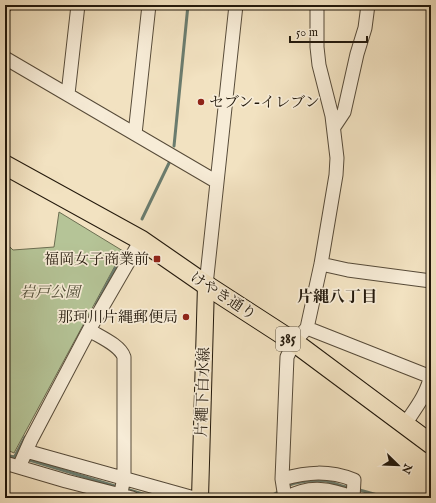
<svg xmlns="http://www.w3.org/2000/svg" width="436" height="503" font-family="'IM FELL English','Noto Serif JP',serif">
<rect width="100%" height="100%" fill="#f2e2c1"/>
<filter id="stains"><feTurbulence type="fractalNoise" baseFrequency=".005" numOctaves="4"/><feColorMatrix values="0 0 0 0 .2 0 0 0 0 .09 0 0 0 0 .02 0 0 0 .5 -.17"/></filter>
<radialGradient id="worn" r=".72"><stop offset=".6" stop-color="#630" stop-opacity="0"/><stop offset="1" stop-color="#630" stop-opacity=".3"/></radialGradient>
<path fill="#b5c497" stroke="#6c6e52" d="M 59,212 L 123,251 L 14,453 L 5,449 L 5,242 L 13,250 L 54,247 Z"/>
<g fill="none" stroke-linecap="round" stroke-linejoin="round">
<path stroke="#6b7c6e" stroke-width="3" d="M 174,146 L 188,5
M 142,219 L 170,161
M 96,305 L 124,252
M 5,455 L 19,458
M 14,458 L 25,437
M 26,459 L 118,487
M 286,487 C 296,481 315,480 326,481 C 335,483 342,487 351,488
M 126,489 L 156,498
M 356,489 L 388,498
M 267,498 L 280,491"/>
<g stroke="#574b39" stroke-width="15">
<path id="minor" d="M 5,6 L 5,5
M 5,58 L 217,182
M 68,94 L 78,5
M 334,127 L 344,112 L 357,54 L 365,28 L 368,5
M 135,134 L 149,5
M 321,264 L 348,270 L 431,281
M 206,285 L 236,5
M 307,328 L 431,377
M 89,330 C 100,337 120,345 124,357 L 124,477 L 120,498
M 405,424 C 415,409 428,393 431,374
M 26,451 L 194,498
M 5,463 L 66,481 L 132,498
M 19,467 L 31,440 L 89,330 L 141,240
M 282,479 C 308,472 328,470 354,480 L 353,498
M 285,498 L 282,479 L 287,357 L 294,342 L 307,328 L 321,264 L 336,175 L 337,158 L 332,116 L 319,65 L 317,47 L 317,5
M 286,498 C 310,484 331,489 355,498"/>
</g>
<g stroke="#23190c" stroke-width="18">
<path id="major" d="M 200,498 L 206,285"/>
</g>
<g stroke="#23190c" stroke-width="21">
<path id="highway" d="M 5,165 L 141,240 L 206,285 L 294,342 L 431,444"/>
</g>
<use href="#minor" stroke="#f7ecd7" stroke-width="13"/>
<use href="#major" stroke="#f2e2c1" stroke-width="16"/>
<use href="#highway" stroke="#f2e2c1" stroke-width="19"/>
</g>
<g fill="#8f2418" stroke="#f7ecd7" stroke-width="1.5">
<circle cx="201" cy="102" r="4"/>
<rect x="153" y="255" width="8" height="8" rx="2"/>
<circle cx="186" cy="317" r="4"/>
</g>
<g text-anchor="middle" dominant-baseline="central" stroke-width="3.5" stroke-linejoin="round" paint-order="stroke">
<rect fill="#f7ecd7" stroke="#635849" stroke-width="1" x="276" y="327" width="24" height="24" rx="3"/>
<g font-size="14" font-weight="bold" fill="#23190c">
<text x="288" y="339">385</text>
</g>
<g font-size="15" fill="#23190c" stroke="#f7ecd7" text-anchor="end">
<text x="209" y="102" text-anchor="start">セブン-イレブン</text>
<text x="149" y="259">福岡女子商業前</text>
<text x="178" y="317">那珂川片縄郵便局</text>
</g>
<g font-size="15" font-style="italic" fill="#4f4c36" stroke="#f7ecd7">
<text x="50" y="292">岩戸公園</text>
</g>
<g font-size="15" fill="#23190c" stroke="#f7ecd7">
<text transform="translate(223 296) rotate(33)">けやき通り</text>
<text transform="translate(203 392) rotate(-88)">片繩下白水線</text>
</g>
<g font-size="16" font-weight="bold" fill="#23190c" stroke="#f7ecd7">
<text x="337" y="298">片縄八丁目</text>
</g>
</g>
<rect width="436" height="503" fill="none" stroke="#f2e2c1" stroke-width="20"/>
<rect x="6" y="6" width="424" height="491" fill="none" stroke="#23190c" stroke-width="2"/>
<rect x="10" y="10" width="416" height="483" fill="none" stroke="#23190c"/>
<g transform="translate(398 465) rotate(113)" stroke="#f7ecd7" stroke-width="3" paint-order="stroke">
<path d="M0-3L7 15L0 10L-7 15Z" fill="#23190c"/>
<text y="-6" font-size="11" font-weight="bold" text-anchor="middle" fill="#23190c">N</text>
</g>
<path d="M290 36v6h77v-6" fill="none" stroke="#23190c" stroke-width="2"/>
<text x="296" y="36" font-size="12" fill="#23190c" stroke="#f7ecd7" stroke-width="3" paint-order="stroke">50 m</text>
<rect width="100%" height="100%" filter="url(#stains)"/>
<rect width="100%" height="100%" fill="url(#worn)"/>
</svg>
